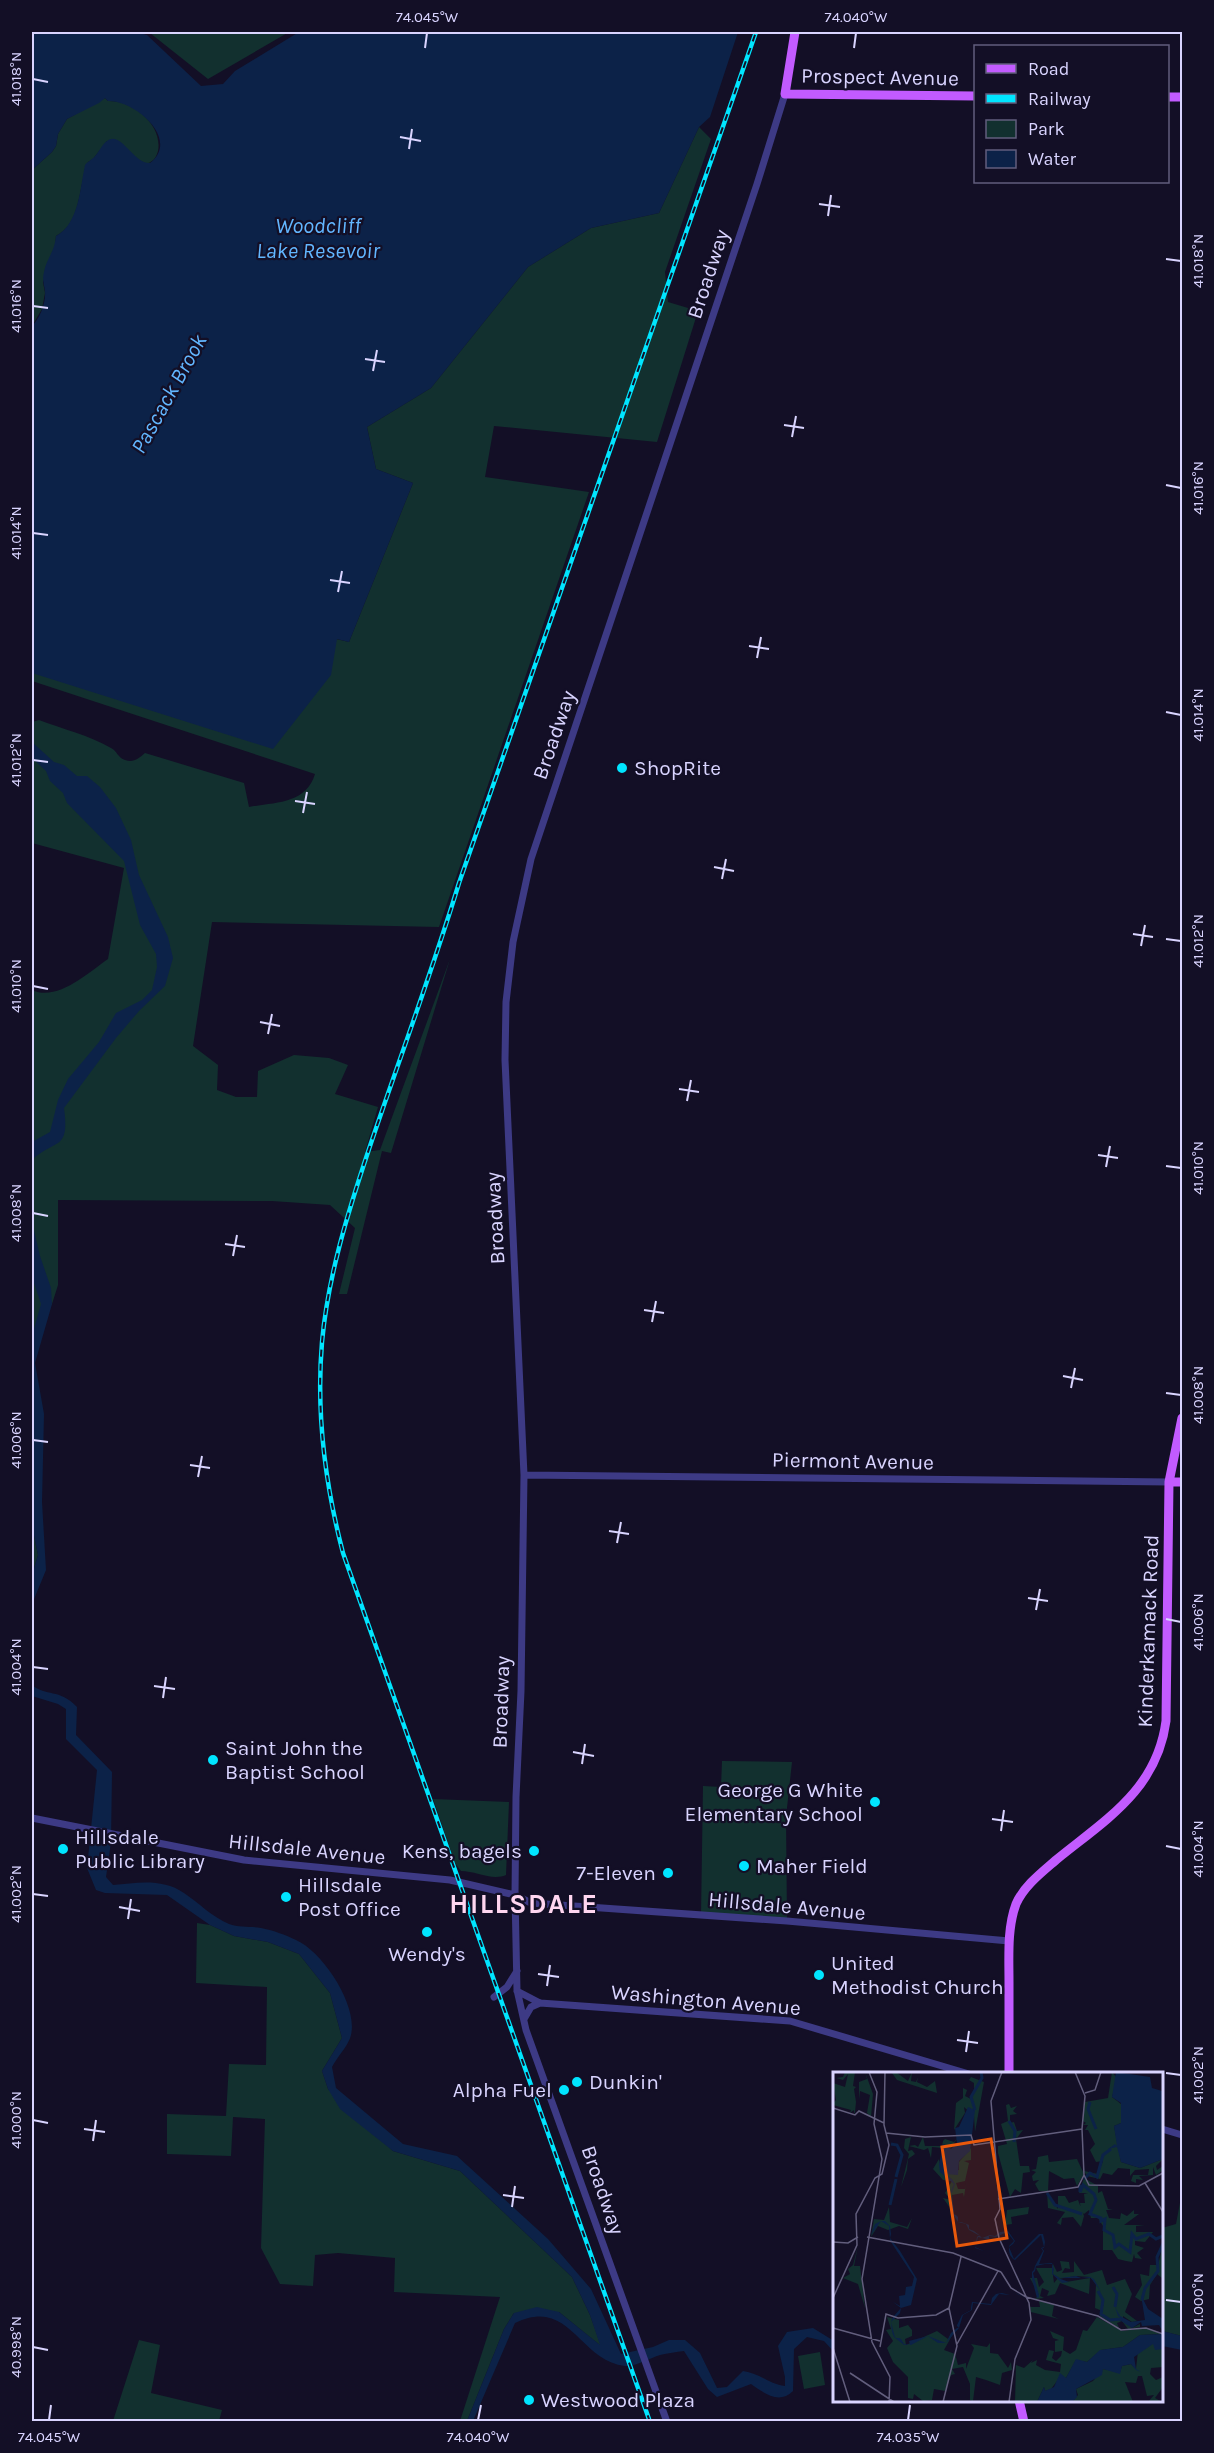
<svg xmlns="http://www.w3.org/2000/svg" width="1214" height="2453" font-family="Karla,sans-serif">
<rect width="100%" height="100%" fill="#130f26"/>
<path fill="#12302f" d="M 144,32 L 289,32 L 208,79 L 150,33 Z
M 105,98 L 108,101 C 133,100 163,125 158,151 C 156,158 153,162 146,164 L 107,141 L 93,159 L 88,162 C 78,186 82,223 56,236 L 55,250 L 43,282 L 45,293 L 42,309 L 32,326 L 32,170 L 52,152 L 56,146 L 58,134 L 67,119 Z
M 699,127 L 711,139 L 665,272 L 668,302 L 698,311 L 657,442 L 494,426 L 485,477 L 589,492 L 439,927 L 212,922 L 193,1046 L 218,1065 L 217,1090 L 236,1097 L 257,1097 L 258,1071 L 294,1055 L 329,1058 L 348,1065 L 335,1094 L 378,1107 L 365,1152 L 380,1150 L 450,959 L 391,1153 L 382,1151 L 347,1294 L 339,1294 L 355,1228 L 330,1205 L 272,1201 L 58,1200 L 58,1285 L 52,1304 L 32,1336 L 32,990 C 57,1002 88,973 108,959 L 124,868 L 32,843 L 32,722 L 39,720 C 62,729 89,735 111,748 C 117,751 118,758 125,760 C 134,763 139,758 145,753 L 244,783 L 249,807 C 276,802 306,804 315,774 L 32,681 L 32,673 L 336,639 L 349,642 L 413,483 L 376,469 L 367,427 L 431,388 L 528,267 L 591,228 L 659,213 Z
M 32,1526 L 38,1555 L 32,1575 Z
M 722,1761 L 792,1762 L 786,1817 L 787,1921 L 701,1915 L 703,1786 L 721,1787 Z
M 433,1799 L 509,1802 L 506,1875 C 492,1881 476,1871 461,1871 L 455,1863 Z
M 197,1923 L 210,1925 L 234,1936 L 268,1942 L 299,1954 L 330,1993 L 342,2038 L 322,2071 L 328,2089 L 393,2151 L 460,2171 L 572,2277 L 590,2315 L 601,2346 L 559,2312 L 514,2313 L 504,2329 L 467,2421 L 460,2421 L 500,2297 L 394,2292 L 395,2258 L 338,2253 L 315,2255 L 313,2286 L 280,2284 L 261,2248 L 265,2119 L 233,2117 L 231,2156 L 167,2154 L 167,2114 L 226,2116 L 229,2064 L 266,2065 L 267,1987 L 196,1983 Z
M 1182,2192 L 1182,2336 L 1162,2331 L 1162,2279 L 1164,2279 L 1162,2228 L 1176,2224 Z
M 139,2340 L 160,2345 L 151,2393 L 222,2410 L 219,2421 L 113,2421 Z
M 820,2352 L 825,2385 L 804,2389 L 798,2356 Z"/>
<path fill="#0c2248" d="M 32,32 L 136,32 L 147,35 L 201,86 L 223,84 L 235,71 L 299,32 L 738,32 L 710,117 L 699,127 L 659,213 L 591,228 L 528,267 L 431,388 L 367,427 L 376,469 L 413,483 L 349,642 L 337,639 L 331,675 L 273,749 L 32,673 L 32,326 C 40,318 46,303 45,291 C 44,284 42,279 44,272 C 47,257 54,254 56,236 C 79,224 80,188 85,165 C 87,162 90,161 92,159 C 98,155 101,145 107,141 C 121,130 133,164 150,163 C 181,139 134,100 108,101 L 105,98 L 99,103 L 67,119 L 58,134 L 56,146 L 52,152 L 32,170 Z
M 32,742 L 54,762 L 64,765 L 77,776 L 87,776 L 100,787 L 116,808 L 131,840 L 139,875 L 168,937 L 173,958 L 165,986 L 139,1011 L 116,1038 L 64,1108 C 70,1152 55,1138 32,1160 L 32,1142 L 50,1132 L 58,1100 L 68,1079 L 99,1042 L 116,1013 L 142,1000 L 152,990 L 157,967 L 156,954 L 140,925 L 124,861 L 67,803 L 63,793 L 50,781 L 46,771 L 32,758 Z
M 32,1222 L 40,1256 L 51,1288 L 52,1304 L 35,1363 L 44,1414 L 42,1502 L 46,1570 L 32,1604 L 32,1575 L 38,1555 L 32,1526 L 34,1415 L 32,1336 L 41,1304 L 32,1277 Z
M 32,1685 C 46,1697 59,1688 77,1707 L 76,1735 L 112,1772 L 111,1842 L 106,1877 L 113,1885 C 137,1883 162,1878 184,1893 C 199,1903 212,1917 229,1924 C 239,1928 251,1926 261,1928 C 272,1930 286,1935 296,1940 C 323,1952 358,2005 351,2035 C 349,2045 337,2057 332,2067 L 336,2088 L 403,2144 L 457,2156 L 548,2239 L 591,2289 L 621,2354 L 653,2347 L 669,2340 L 685,2340 L 700,2353 L 717,2388 L 727,2387 L 743,2371 C 759,2373 769,2384 785,2386 L 785,2377 L 778,2346 L 787,2332 L 813,2328 L 834,2341 L 834,2352 L 824,2341 L 807,2337 L 794,2349 L 793,2391 C 779,2405 764,2393 751,2384 L 717,2397 L 708,2389 L 684,2351 C 676,2352 668,2353 660,2355 C 650,2358 635,2367 625,2366 C 578,2360 570,2296 515,2323 L 473,2421 L 467,2421 L 504,2329 L 514,2313 L 537,2307 L 559,2312 L 600,2345 L 590,2315 L 572,2277 L 460,2171 L 393,2151 L 340,2109 L 328,2089 L 322,2071 L 342,2038 L 330,1993 L 299,1954 L 268,1942 L 234,1936 L 210,1925 L 167,1895 L 105,1893 L 96,1890 L 87,1868 L 97,1770 L 66,1739 L 66,1709 L 58,1704 L 32,1696 Z
M 1162,2331 L 1182,2336 L 1182,2350 L 1162,2346 Z"/>
<g fill="none" stroke-linecap="round" stroke-linejoin="round">
<path stroke="#3d3a85" stroke-width="7" d="M 524,1475 L 1169,1482
M 32,1818 L 244,1860 L 450,1880 L 515,1895 L 531,1903 L 787,1921 L 1009,1941
M 517,1991 L 540,2003 L 790,2021 L 969,2074
M 494,1997 L 507,1987 L 517,1971
M 524,2019 L 531,2007 L 540,2003
M 1162,2129 L 1182,2135
M 667,2422 L 526,2030 L 517,1990 L 515,1895 L 516,1797 L 521,1691 L 524,1475 L 505,1060 L 506,1002 L 513,942 L 531,859 L 757,184 L 785,94"/>
<path stroke="#c25bff" stroke-width="9" d="M 795,32 L 785,94 L 976,96
M 1168,97 L 1182,97
M 1169,1482 L 1182,1482
M 1009,2074 C 1009,2043 1009,2012 1009,1982 C 1009,1957 1007,1928 1016,1904 C 1024,1886 1041,1873 1056,1860 C 1105,1820 1157,1790 1166,1721 L 1169,1482 L 1182,1418
M 1019,2400 L 1024,2422"/>
<g stroke="#00e5ff" stroke-width="4.5">
<path id="rail" d="M 650,2422 L 343,1553 C 325,1484 316,1413 322,1342 C 328,1276 348,1212 369,1149 C 399,1060 432,972 459,883 L 756,32"/>
</g>
<use href="#rail" stroke="#130f26" stroke-width="2" stroke-dasharray="7" stroke-linecap="butt"/>
</g>
<path fill="none" stroke="#d9d4ff" stroke-width="2" d="M 425,48 L 427,33M 854,48 L 856,33M 33,79 L 48,82M 400,137 L 421,141M 409,149 L 412,129M 819,204 L 840,207M 828,216 L 831,195M 1166,259 L 1181,261M 33,306 L 48,308M 365,359 L 385,362M 373,371 L 377,350M 784,425 L 804,428M 792,437 L 796,416M 1166,485 L 1181,488M 33,533 L 48,535M 330,580 L 350,583M 338,592 L 342,571M 749,646 L 769,649M 757,658 L 761,637M 1166,712 L 1181,715M 33,760 L 48,762M 295,801 L 315,804M 303,813 L 307,792M 714,867 L 734,871M 722,879 L 726,859M 1133,934 L 1153,937M 1166,939 L 1181,941M 1141,946 L 1145,925M 33,986 L 48,989M 260,1022 L 280,1026M 268,1034 L 272,1014M 679,1089 L 699,1092M 687,1101 L 691,1080M 1098,1155 L 1118,1158M 1166,1166 L 1181,1168M 1106,1167 L 1110,1146M 33,1213 L 48,1216M 225,1244 L 245,1247M 233,1256 L 237,1235M 644,1310 L 664,1313M 652,1322 L 656,1301M 1063,1376 L 1083,1380M 1071,1388 L 1075,1368M 1166,1393 L 1181,1395M 33,1440 L 48,1442M 190,1465 L 210,1468M 198,1477 L 202,1456M 609,1531 L 629,1534M 617,1543 L 621,1522M 1028,1598 L 1048,1601M 1036,1610 L 1040,1589M 1166,1619 L 1181,1622M 33,1667 L 48,1669M 154,1686 L 175,1689M 163,1698 L 166,1677M 573,1752 L 594,1756M 582,1764 L 585,1744M 992,1819 L 1013,1822M 1001,1831 L 1004,1810M 1166,1846 L 1181,1849M 33,1894 L 48,1896M 119,1907 L 140,1911M 128,1919 L 131,1899M 538,1974 L 559,1977M 547,1986 L 550,1965M 957,2040 L 978,2043M 966,2052 L 969,2031M 1166,2073 L 1181,2075M 33,2120 L 48,2123M 84,2129 L 105,2132M 93,2141 L 96,2120M 503,2195 L 524,2198M 512,2207 L 515,2186M 1166,2300 L 1181,2302M 33,2347 L 48,2350M 49,2420 L 51,2405M 478,2420 L 481,2405M 908,2420 L 910,2405"/>
<g fill="#00e5ff" stroke="#130f26" stroke-width="2">
<circle cx="622" cy="768" r="6"/>
<circle cx="213" cy="1760" r="6"/>
<circle cx="875" cy="1802" r="6"/>
<circle cx="63" cy="1849" r="6"/>
<circle cx="534" cy="1851" r="6"/>
<circle cx="744" cy="1866" r="6"/>
<circle cx="668" cy="1873" r="6"/>
<circle cx="286" cy="1897" r="6"/>
<circle cx="427" cy="1932" r="6"/>
<circle cx="819" cy="1975" r="6"/>
<circle cx="577" cy="2082" r="6"/>
<circle cx="564" cy="2090" r="6"/>
<circle cx="529" cy="2400" r="6"/>
</g>
<g text-anchor="middle" dominant-baseline="central" stroke-width="4.5" stroke-linejoin="round" paint-order="stroke">
<g font-size="21" fill="#d9d4ff" stroke="#130f26">
<text transform="translate(880 77) rotate(1)">Prospect Avenue</text>
<text transform="translate(708 274) rotate(-72)">Broadway</text>
<text transform="translate(554 735) rotate(-71)">Broadway</text>
<text transform="translate(495 1218) rotate(-93)">Broadway</text>
<text transform="translate(853 1461) rotate(1)">Piermont Avenue</text>
<text transform="translate(1148 1631) rotate(-88)">Kinderkamack Road</text>
<text transform="translate(501 1702) rotate(-88)">Broadway</text>
<text transform="translate(307 1849) rotate(6)">Hillsdale Avenue</text>
<text transform="translate(787 1906) rotate(5)">Hillsdale Avenue</text>
<text transform="translate(706 2000) rotate(5)">Washington Avenue</text>
<text transform="translate(603 2190) rotate(71)">Broadway</text>
</g>
<g font-size="21" fill="#d9d4ff" stroke="#130f26" text-anchor="start">
<text x="634" y="768">ShopRite</text>
<text x="225" y="1748">Saint John the<tspan x="225" dy="24">Baptist School</tspan></text>
<text x="863" y="1790" text-anchor="end">George G White<tspan x="863" dy="24">Elementary School</tspan></text>
<text x="75" y="1837">Hillsdale<tspan x="75" dy="24">Public Library</tspan></text>
<text x="522" y="1851" text-anchor="end">Kens, bagels</text>
<text x="756" y="1866">Maher Field</text>
<text x="656" y="1873" text-anchor="end">7-Eleven</text>
<text x="298" y="1885">Hillsdale<tspan x="298" dy="24">Post Office</tspan></text>
<text x="427" y="1954" text-anchor="middle">Wendy's</text>
<text x="831" y="1963">United<tspan x="831" dy="24">Methodist Church</tspan></text>
<text x="589" y="2082">Dunkin'</text>
<text x="552" y="2090" text-anchor="end">Alpha Fuel</text>
<text x="541" y="2400">Westwood Plaza</text>
</g>
<g font-size="22" font-style="italic" fill="#62b6ff" stroke="#130f26">
<text x="318" y="226">Woodcliff<tspan x="318" dy="25">Lake Resevoir</tspan></text>
<text transform="translate(169 394) rotate(-61)">Pascack Brook</text>
</g>
<g font-size="27" font-weight="bold" letter-spacing="1.5" fill="#ffd6f0" stroke="#130f26">
<text x="524" y="1904">HILLSDALE</text>
</g>
</g>
<g transform="translate(833 2072)">
<rect width="330" height="330" fill="#130f26"/>
<path d="M 12,0 L 22,0 L 20,14 L 23,15 L 21,17 L 23,30 L 22,40 L 21,42 L 21,38 L 17,41 L 18,38 L 0,33 L 0,25 L 1,30 L 3,28 L 0,11 L 12,15 L 15,2 L 10,8 L 3,6 L 10,5 ZM 32,0 L 40,22 L 38,45 L 34,41 L 37,23 L 27,19 L 26,27 L 26,10 L 34,7 ZM 63,0 L 75,9 L 79,0 L 78,9 L 83,10 L 85,5 L 84,10 L 94,15 L 102,9 L 104,21 L 64,8 L 59,1 ZM 279,0 L 284,6 L 279,25 L 288,32 L 288,51 L 281,54 L 288,90 L 307,96 L 330,87 L 323,94 L 324,98 L 330,94 L 329,99 L 323,103 L 320,95 L 320,103 L 306,104 L 310,108 L 303,107 L 303,111 L 298,109 L 300,103 L 315,103 L 316,97 L 302,98 L 297,104 L 297,97 L 285,96 L 279,103 L 270,101 L 267,107 L 254,104 L 251,99 L 265,102 L 270,89 L 263,90 L 257,78 L 262,72 L 255,58 L 252,58 L 255,53 L 250,53 L 253,51 L 250,49 L 252,30 L 275,26 ZM 138,5 L 151,10 L 142,60 L 141,44 L 131,35 L 132,41 L 121,58 L 123,31 L 130,26 L 130,16 L 134,18 L 132,24 L 138,27 L 141,19 L 141,11 L 136,8 ZM 176,32 L 178,36 L 184,34 L 180,39 L 184,42 L 177,43 L 177,51 L 181,50 L 184,59 L 190,58 L 183,67 L 187,94 L 196,94 L 197,100 L 190,101 L 188,121 L 182,117 L 177,125 L 165,81 L 165,74 L 174,72 L 168,52 L 175,49 L 173,33 ZM 78,65 L 76,74 L 82,73 L 85,75 L 90,65 L 92,74 L 109,74 L 110,69 L 112,67 L 121,70 L 125,65 L 118,76 L 110,72 L 109,76 L 99,75 L 98,86 L 95,76 L 91,78 L 76,74 L 75,79 L 79,78 L 82,82 L 75,87 L 74,98 L 68,115 L 76,82 L 71,76 L 72,67 ZM 138,76 L 138,88 L 131,89 L 136,91 L 132,109 L 123,111 L 125,117 L 132,117 L 133,111 L 131,125 L 130,121 L 119,123 L 120,140 L 110,126 L 118,128 L 112,121 L 119,109 L 110,108 L 100,97 L 106,87 L 108,98 L 126,98 L 126,90 ZM 215,83 L 216,90 L 244,87 L 251,102 L 244,114 L 241,106 L 231,107 L 216,99 L 215,119 L 206,119 L 202,112 L 206,108 L 200,109 L 199,104 L 203,100 L 198,98 L 203,97 L 205,85 ZM 251,106 L 265,114 L 265,121 L 269,119 L 275,137 L 280,138 L 273,138 L 276,146 L 287,147 L 288,141 L 294,144 L 301,138 L 301,142 L 306,142 L 291,153 L 312,153 L 303,154 L 303,160 L 320,160 L 312,170 L 302,169 L 302,173 L 311,176 L 304,181 L 309,187 L 302,186 L 301,182 L 299,190 L 293,189 L 285,187 L 279,178 L 270,178 L 270,154 L 265,146 L 258,146 L 256,138 L 251,142 L 248,139 L 247,131 L 252,131 L 251,122 L 255,121 L 246,121 ZM 214,120 L 225,137 L 225,124 L 232,124 L 236,131 L 245,128 L 251,144 L 248,155 L 240,145 L 229,146 L 228,153 L 224,151 L 232,140 L 215,136 ZM 56,135 L 57,150 L 74,155 L 79,146 L 75,157 L 66,154 L 55,158 L 45,154 L 38,165 L 41,147 L 51,148 ZM 196,135 L 195,142 L 178,145 L 179,152 L 172,153 L 174,138 ZM 330,172 L 329,206 L 324,202 L 317,213 L 316,227 L 308,229 L 302,225 L 309,213 L 307,202 L 316,204 L 317,193 L 325,193 ZM 25,174 L 21,194 L 27,194 L 32,236 L 25,212 L 10,206 L 17,202 L 15,197 L 20,193 ZM 227,189 L 236,190 L 237,197 L 232,196 L 229,201 L 241,200 L 241,189 L 251,203 L 269,198 L 274,213 L 292,207 L 299,222 L 292,240 L 304,249 L 299,250 L 290,244 L 290,247 L 299,256 L 307,252 L 307,255 L 295,257 L 289,249 L 284,251 L 286,256 L 267,244 L 267,238 L 262,236 L 263,212 L 257,205 L 243,204 L 225,207 L 233,210 L 257,206 L 256,222 L 227,211 L 222,222 L 214,224 L 216,219 L 209,216 L 207,224 L 211,226 L 202,227 L 206,223 L 197,206 L 204,206 L 206,215 L 211,210 L 203,196 L 219,196 L 221,211 L 225,206 L 220,202 L 220,192 L 224,200 L 229,198 ZM 206,229 L 221,233 L 219,244 L 226,247 L 198,240 L 197,235 L 207,235 ZM 54,245 L 66,248 L 66,256 L 75,253 L 79,258 L 79,264 L 72,267 L 73,273 L 104,259 L 115,267 L 118,261 L 121,260 L 111,278 L 122,282 L 125,293 L 133,291 L 133,297 L 141,276 L 138,272 L 154,275 L 157,271 L 157,281 L 165,282 L 175,296 L 178,290 L 179,298 L 169,301 L 167,313 L 153,308 L 151,330 L 153,308 L 143,305 L 140,329 L 137,328 L 137,312 L 130,295 L 119,297 L 122,302 L 118,303 L 112,319 L 101,317 L 99,328 L 90,329 L 81,322 L 80,327 L 75,326 L 75,305 L 60,290 L 54,276 L 60,269 L 53,258 L 58,257 ZM 264,245 L 289,259 L 312,256 L 329,262 L 307,263 L 290,275 L 268,278 L 254,290 L 243,288 L 233,306 L 228,304 L 218,317 L 212,319 L 211,315 L 204,330 L 182,330 L 183,293 L 191,296 L 200,288 L 198,291 L 204,288 L 203,293 L 212,298 L 227,300 L 228,292 L 213,288 L 216,278 L 221,279 L 219,286 L 223,289 L 228,284 L 229,279 L 222,280 L 222,269 L 226,268 L 220,266 L 217,259 L 231,265 L 230,278 L 237,282 L 243,278 L 250,258 L 254,259 ZM 320,271 L 330,277 L 330,295 L 318,296 L 317,302 L 323,308 L 330,305 L 330,315 L 322,326 L 329,330 L 315,330 L 321,323 L 314,324 L 309,304 L 305,304 L 303,311 L 292,310 L 300,330 L 239,330 L 245,323 L 243,317 L 260,309 L 270,297 L 287,300 L 289,294 L 298,292 L 303,297 L 305,279 Z" fill="#12302f"/>
<path d="M 283,0 L 317,5 L 319,16 L 329,19 L 330,87 L 307,96 L 288,90 L 284,75 L 275,77 L 282,72 L 284,74 L 281,54 L 288,51 L 288,31 L 279,25 ZM 135,35 L 142,38 L 137,79 L 126,89 L 125,103 L 112,102 L 119,107 L 122,112 L 119,120 L 117,122 L 119,127 L 121,138 L 120,142 L 123,143 L 125,145 L 125,150 L 128,150 L 134,152 L 136,153 L 136,157 L 141,159 L 145,162 L 149,166 L 157,163 L 162,164 L 167,160 L 175,159 L 182,169 L 180,172 L 176,175 L 181,187 L 206,162 L 210,162 L 212,170 L 211,176 L 209,176 L 211,179 L 206,192 L 219,191 L 221,197 L 220,202 L 227,206 L 243,204 L 248,206 L 257,205 L 261,207 L 268,220 L 258,206 L 225,206 L 236,210 L 229,211 L 219,202 L 219,192 L 212,192 L 203,194 L 202,199 L 200,201 L 206,223 L 206,225 L 204,226 L 199,207 L 199,200 L 201,198 L 202,194 L 210,179 L 208,176 L 211,175 L 208,163 L 182,188 L 180,187 L 177,183 L 176,179 L 176,174 L 181,169 L 174,160 L 163,165 L 156,164 L 156,167 L 153,167 L 145,165 L 142,175 L 151,179 L 142,176 L 144,165 L 145,164 L 147,164 L 136,158 L 133,152 L 125,150 L 119,141 L 117,122 L 121,112 L 107,100 L 106,93 L 110,72 L 118,77 L 124,71 L 122,56 L 126,55 ZM 57,134 L 52,149 L 57,154 L 58,162 L 57,166 L 67,179 L 84,207 L 78,233 L 68,236 L 67,241 L 58,250 L 62,265 L 63,266 L 66,266 L 68,267 L 71,272 L 77,273 L 76,269 L 95,264 L 113,271 L 118,261 L 124,256 L 126,256 L 124,254 L 124,253 L 129,243 L 138,238 L 138,235 L 139,230 L 158,232 L 159,226 L 163,222 L 169,221 L 177,223 L 180,220 L 185,222 L 193,226 L 180,220 L 177,223 L 166,222 L 158,233 L 140,231 L 139,238 L 130,243 L 126,256 L 113,271 L 105,271 L 95,264 L 78,273 L 71,273 L 61,265 L 59,260 L 58,250 L 60,245 L 68,236 L 60,230 L 67,234 L 66,224 L 72,223 L 73,215 L 79,214 L 81,205 L 58,170 L 57,167 L 56,154 L 48,149 L 38,163 L 42,152 L 48,149 L 52,149 ZM 308,223 L 315,237 L 330,247 L 330,260 L 326,253 L 309,254 L 308,250 L 299,256 L 285,247 L 288,246 L 285,244 L 282,235 L 287,244 L 298,250 L 312,248 ZM 330,262 L 330,277 L 322,278 L 320,272 L 301,285 L 303,297 L 308,300 L 303,298 L 298,292 L 289,294 L 287,302 L 270,297 L 269,303 L 243,317 L 244,325 L 239,330 L 204,330 L 211,315 L 212,319 L 221,315 L 227,301 L 233,306 L 243,287 L 254,290 L 267,278 L 290,275 L 307,263 Z" fill="#0c2248"/>
<path fill="none" stroke="#0c2248" stroke-width="3" d="M 257,30 L 255,37 L 263,57M 142,38 L 138,25 L 149,6 L 148,0M 176,49 L 182,59 L 181,70M 58,72 L 64,73 L 69,83 L 63,105M 251,107 L 257,101 L 264,105 L 270,83 L 278,77M 247,113 L 247,120 L 250,113 L 261,122 L 263,128 L 257,142 L 268,146 L 268,149 L 272,147 L 271,158 L 280,163 L 282,175 L 286,172 L 297,180 L 299,162 L 303,167 L 316,162 L 323,167 L 330,164M 214,121 L 222,133 L 249,142M 57,133 L 63,107M 280,215 L 284,222 L 282,235M 265,219 L 270,228 L 268,242 L 277,248 L 289,247M 309,228 L 312,216 L 325,199 L 324,185 L 330,172"/>
<path fill="none" stroke="#625e7d" stroke-width="1.5" d="M 36,0 L 44,20 L 41,52 L 49,87 L 29,207 L 39,270 L 57,305 L 56,330M 169,0 L 158,29 L 167,137 L 162,147 L 166,166 L 196,231 L 198,248 L 182,287 L 176,330M 252,21 L 262,18 L 268,0M 0,36 L 22,43 L 26,39 L 51,51M 53,61 L 92,65 L 138,63 L 141,73 L 249,57M 251,103 L 256,113 L 306,114 L 330,101M 312,111 L 330,140M 165,127 L 245,115 L 251,103 L 249,57 L 252,24 L 242,0M 34,165 L 120,181 L 168,200M 0,170 L 15,171 L 25,165M 168,200 L 178,216 L 193,225 L 265,244 L 288,258 L 313,256 L 330,262M 0,226 L 24,173 L 23,142 L 42,106 L 49,102 L 56,73 L 51,53 L 52,0M 0,256 L 47,269M 124,272 L 165,199M 47,275 L 53,242 L 65,246 L 103,243 L 116,236M 0,276 L 17,330M 17,301 L 61,330M 110,330 L 124,274 L 116,236 L 128,185"/>
<path fill="#e8590c" fill-opacity="0.15" stroke="#e8590c" stroke-width="3" d="M 158,67 L 174,166 L 124,174 L 109,75 Z"/>
<rect width="330" height="330" fill="none" stroke="#d9d4ff" stroke-width="3"/>
</g>
<rect width="1214" height="2453" fill="none" stroke="#130f26" stroke-width="66"/>
<rect x="974" y="45" width="195" height="138" fill="#130f26" stroke="#625e7d" stroke-width="1.5"/>
<rect x="986" y="64" width="30" height="9" fill="#c25bff" stroke="#625e7d" stroke-width="1.5"/>
<text x="1028" y="75" font-size="18" fill="#d9d4ff">Road</text>
<rect x="986" y="94" width="30" height="9" fill="#00e5ff" stroke="#625e7d" stroke-width="1.5"/>
<text x="1028" y="105" font-size="18" fill="#d9d4ff">Railway</text>
<rect x="986" y="120" width="30" height="18" fill="#12302f" stroke="#625e7d" stroke-width="1.5"/>
<text x="1028" y="135" font-size="18" fill="#d9d4ff">Park</text>
<rect x="986" y="150" width="30" height="18" fill="#0c2248" stroke="#625e7d" stroke-width="1.5"/>
<text x="1028" y="165" font-size="18" fill="#d9d4ff">Water</text>
<rect x="33" y="33" width="1148" height="2387" fill="none" stroke="#d9d4ff" stroke-width="2"/>
<g font-size="15" text-anchor="middle" fill="#d9d4ff">
<text x="427" y="22">74.045°W</text>
<text x="856" y="22">74.040°W</text>
<text transform="translate(16 79) rotate(-90)" y="5">41.018°N</text>
<text transform="translate(1198 261) rotate(-90)" y="5">41.018°N</text>
<text transform="translate(16 306) rotate(-90)" y="5">41.016°N</text>
<text transform="translate(1198 488) rotate(-90)" y="5">41.016°N</text>
<text transform="translate(16 533) rotate(-90)" y="5">41.014°N</text>
<text transform="translate(1198 715) rotate(-90)" y="5">41.014°N</text>
<text transform="translate(16 760) rotate(-90)" y="5">41.012°N</text>
<text transform="translate(1198 941) rotate(-90)" y="5">41.012°N</text>
<text transform="translate(16 986) rotate(-90)" y="5">41.010°N</text>
<text transform="translate(1198 1168) rotate(-90)" y="5">41.010°N</text>
<text transform="translate(16 1213) rotate(-90)" y="5">41.008°N</text>
<text transform="translate(1198 1395) rotate(-90)" y="5">41.008°N</text>
<text transform="translate(16 1440) rotate(-90)" y="5">41.006°N</text>
<text transform="translate(1198 1622) rotate(-90)" y="5">41.006°N</text>
<text transform="translate(16 1667) rotate(-90)" y="5">41.004°N</text>
<text transform="translate(1198 1849) rotate(-90)" y="5">41.004°N</text>
<text transform="translate(16 1894) rotate(-90)" y="5">41.002°N</text>
<text transform="translate(1198 2075) rotate(-90)" y="5">41.002°N</text>
<text transform="translate(16 2120) rotate(-90)" y="5">41.000°N</text>
<text transform="translate(1198 2302) rotate(-90)" y="5">41.000°N</text>
<text transform="translate(16 2347) rotate(-90)" y="5">40.998°N</text>
<text x="49" y="2442">74.045°W</text>
<text x="478" y="2442">74.040°W</text>
<text x="908" y="2442">74.035°W</text>
</g>
</svg>
